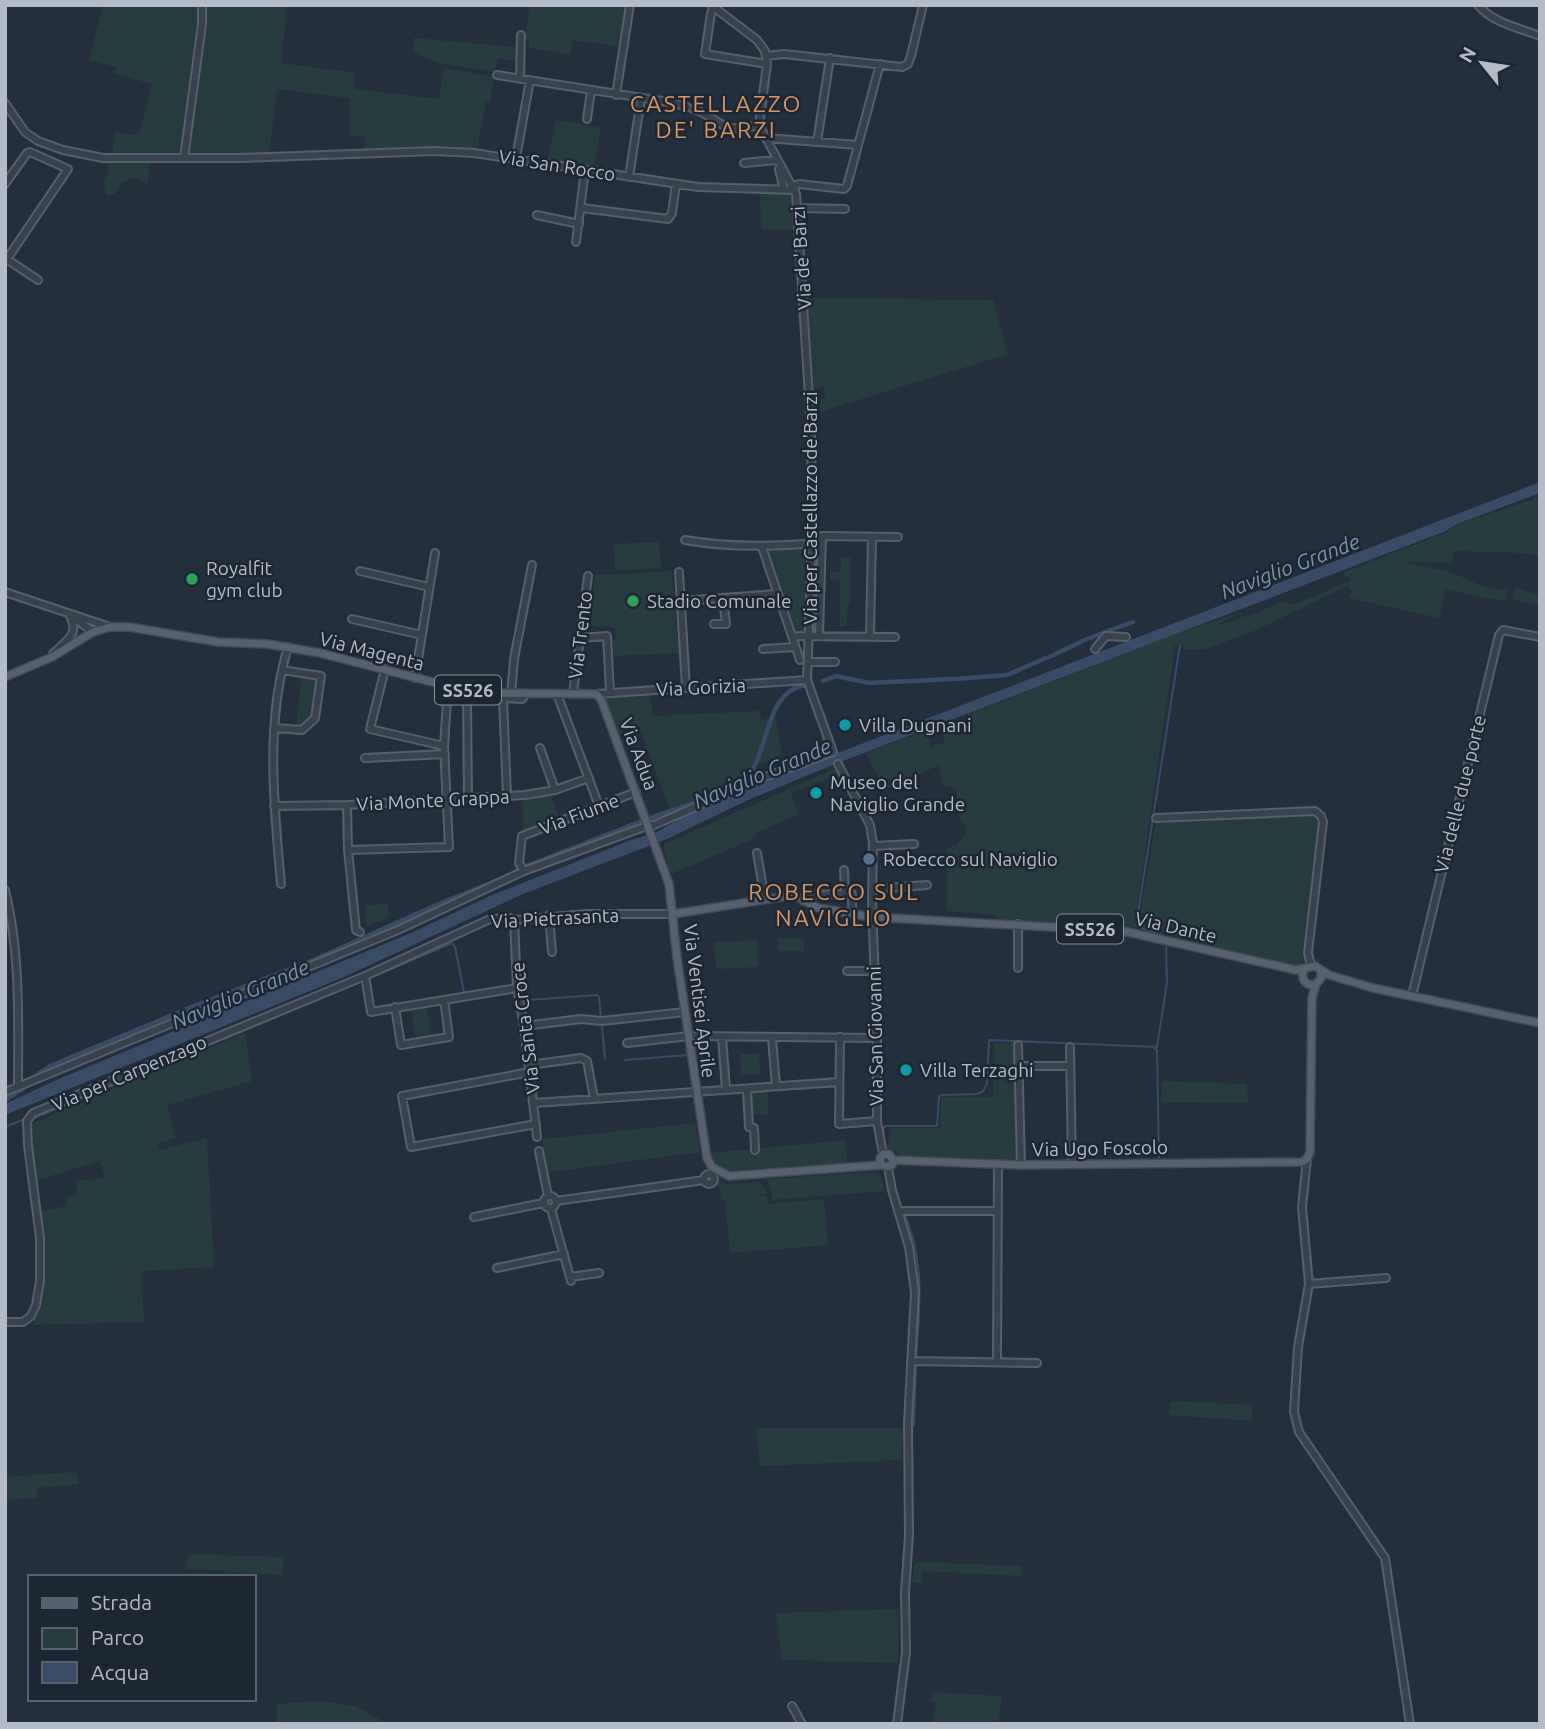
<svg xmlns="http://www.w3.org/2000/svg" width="1545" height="1729" font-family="Ubuntu,sans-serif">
<rect width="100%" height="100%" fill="#242f3e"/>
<path fill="#263c3f" d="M 103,5 L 199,5 L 182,155 L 112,155 L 115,132 L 135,135 L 140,132 L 152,84 L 115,74 L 116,67 L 89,60 Z
M 204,5 L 287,5 L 281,63 L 355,73 L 354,89 L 439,99 L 444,68 L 494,77 L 490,102 L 486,101 L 477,150 L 364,152 L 365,137 L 349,135 L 350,98 L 277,89 L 269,155 L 188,155 L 205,18 Z
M 530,5 L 628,5 L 621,47 L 573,40 L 570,55 L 529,48 L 529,41 L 525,39 Z
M 414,38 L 517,47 L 517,61 L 498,58 L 495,72 L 439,63 L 414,53 Z
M 556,120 L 601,128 L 594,167 L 548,159 Z
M 108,161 L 150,161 L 148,184 L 133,178 L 123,182 L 115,194 L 106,195 L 104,181 L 109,171 Z
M 760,191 L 789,192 L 792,195 L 796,229 L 761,229 Z
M 808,298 L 993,300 L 1008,354 L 816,413 L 815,400 L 825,398 L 824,387 L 814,388 Z
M 1540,497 L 1540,556 L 1523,553 L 1454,551 L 1451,563 L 1405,562 C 1421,567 1439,568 1455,574 C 1474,581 1486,592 1508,589 L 1505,601 L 1446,590 L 1439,618 L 1349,598 L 1352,591 L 1348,586 L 1254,631 L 1206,649 L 1184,649 L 1181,645 L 1175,645 L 1134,929 L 996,922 L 996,915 L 947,911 L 947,848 L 956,846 L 966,832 L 966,827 L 960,820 L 956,788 L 943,786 L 939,765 L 884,790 L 866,753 L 926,730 L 932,749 L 934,748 L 934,745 L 944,743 L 942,724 L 958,719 L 960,722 L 968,721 L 968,714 L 1173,635 L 1244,611 L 1221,623 L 1218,626 L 1242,617 L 1252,615 L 1281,602 L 1293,605 L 1350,581 L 1349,577 L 1344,576 L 1344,572 L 1447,532 L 1458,524 Z
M 659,542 L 661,568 L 615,571 L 614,544 Z
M 809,547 L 808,633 L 792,634 L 763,548 Z
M 841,557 L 851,558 L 850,603 L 848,604 L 846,626 L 840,626 L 840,581 L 830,580 L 830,572 L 841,571 Z
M 672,571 L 677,639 L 681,640 L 682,653 L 611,656 L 610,640 L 616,639 L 615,627 L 589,626 L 595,575 Z
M 1515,588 L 1540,595 L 1540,606 L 1512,599 Z
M 302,675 L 319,678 C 316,696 318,724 296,728 Z
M 650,694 L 653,716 L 760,711 L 761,720 L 776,718 L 782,755 L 755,766 L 736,786 L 698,802 L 670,810 L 640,728 L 618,736 L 602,695 Z
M 839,767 L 841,771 L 821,782 L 815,782 L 816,786 L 811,788 L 809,785 L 791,793 L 799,814 L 758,832 L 751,840 L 671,874 L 664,850 L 664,844 Z
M 550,795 L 560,819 L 523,834 L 523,799 Z
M 1313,813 L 1319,816 L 1306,961 L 1297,967 L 1138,927 L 1155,824 L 1159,820 Z
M 388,904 L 388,918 L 367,927 L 365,905 Z
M 778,938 L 804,939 L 804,951 L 778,951 Z
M 757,940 L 758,967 L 716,969 L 714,942 Z
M 427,1008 L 432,1037 L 416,1040 L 411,1011 Z
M 245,1033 L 252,1081 L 167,1105 L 176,1138 L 158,1143 L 159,1150 L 207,1138 L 214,1267 L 141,1271 L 144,1322 L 34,1325 C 33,1315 40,1304 41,1294 C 44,1266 42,1239 42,1211 L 67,1206 L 66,1197 L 77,1194 L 76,1181 L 105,1178 L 100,1161 L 37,1180 L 31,1149 L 34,1143 L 32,1123 Z
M 1016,1042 L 1018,1161 L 908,1160 L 888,1147 L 890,1128 L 940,1128 L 941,1097 L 993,1097 L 994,1044 Z
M 740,1054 L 759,1054 L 760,1074 L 741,1075 Z
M 1162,1081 L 1247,1084 L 1248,1103 L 1161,1102 Z
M 750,1092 L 768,1092 L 768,1115 L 751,1115 Z
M 695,1123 L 700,1152 L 550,1172 L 543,1155 L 543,1139 Z
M 846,1140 L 847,1163 L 732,1170 C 720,1168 714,1164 710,1153 Z
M 874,1172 L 880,1174 L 885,1191 L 772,1200 L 771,1188 L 766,1179 Z
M 717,1180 L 730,1184 L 759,1182 L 766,1189 L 767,1194 L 755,1196 L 767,1196 L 768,1204 L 824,1199 L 828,1245 L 730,1253 L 725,1200 L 722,1200 Z
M 1171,1401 L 1253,1405 L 1251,1421 L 1169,1415 Z
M 756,1428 L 903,1428 L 902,1457 L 901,1460 L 760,1466 Z
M 76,1472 L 79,1484 L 37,1488 L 37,1498 L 5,1500 L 5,1477 Z
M 189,1554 L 283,1557 L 283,1575 L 186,1569 Z
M 915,1562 L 1022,1566 L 1021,1576 L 923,1571 L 921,1583 L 912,1582 Z
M 899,1609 L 898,1663 L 782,1660 L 776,1613 Z
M 932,1692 L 1002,1696 L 998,1724 L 933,1724 L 936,1703 L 931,1702 Z
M 319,1701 L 355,1706 L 388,1724 L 277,1724 L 277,1704 Z"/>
<path fill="#394c67" d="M 1540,482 L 1540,493 L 1457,524 L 1446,531 L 835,764 L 748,800 L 667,839 L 523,894 L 342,978 L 5,1115 L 5,1104 L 61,1078 L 411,933 L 490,896 L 631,840 L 655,833 L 681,818 L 817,761 Z"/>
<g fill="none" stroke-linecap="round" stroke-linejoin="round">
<path stroke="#394c67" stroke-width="2" d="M 1164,936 L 1136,926 L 1180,645
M 370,978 L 452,943 L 455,947 L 464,992
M 528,1000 L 597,995 L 599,997 L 601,1018
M 602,1026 L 605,1059
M 1154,1048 L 1157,1050 L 1159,1160
M 694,1054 L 697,1065
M 625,1060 L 688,1055
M 32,1119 L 360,982
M 5,1127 L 25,1119
M 884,1137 L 883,1130 L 885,1126 L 937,1126 L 939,1097 L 941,1095 L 977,1094 L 983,1091 L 987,1084 L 989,1040 L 1157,1047 L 1167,982 L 1166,944
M 904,1213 C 925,1260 920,1307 916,1357
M 914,1425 L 916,1364"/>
<path stroke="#394c67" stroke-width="4.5" d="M 1105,632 L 1133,622
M 1090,638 L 1103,633
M 1049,657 L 1087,639
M 955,679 L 1007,675 L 1046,658
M 823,681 L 836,676 L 869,683 L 953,679
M 717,794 C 728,789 743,784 750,774 C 769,748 766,689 807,685
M 650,818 L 709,798
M 509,876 L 524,867 L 642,821
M 38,1074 L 50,1066 L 194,1006 L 314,960 L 434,906 L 498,880
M 5,1100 L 24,1088"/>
<g stroke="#565f6c" stroke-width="10">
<path id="minor" d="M 711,5 L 757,40 L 765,51 L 767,64 L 759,125 L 796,194 L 811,428 L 812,545 L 807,680
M 1478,5 C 1493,23 1519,28 1540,36
M 713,8 L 711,13 L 705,54 L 767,64
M 766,56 L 784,54 L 902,67 L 908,64 L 911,56 L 923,5
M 497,75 L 675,103 L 687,107
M 520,79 L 521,35
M 616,95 L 630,5
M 5,103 L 25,132 L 38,141 L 63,150 L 103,158 L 241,158 L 435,151 L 474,153 L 698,187 L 795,190
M 693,109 C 725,120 717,135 759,125
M 587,119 L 591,90
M 766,138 L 858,145
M 817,142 L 830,58
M 184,158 L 202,24 L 202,5
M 516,158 L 530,80
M 744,163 L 776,160
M 779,169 L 783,186
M 629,177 L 641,99
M 5,184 L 27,153 L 30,152 L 68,169 L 7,259
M 793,186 L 799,184 L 844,189 L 847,186 L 880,64
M 582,208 L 668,219 L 672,213 L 676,184
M 798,208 L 845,209
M 537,215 L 579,224
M 576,242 L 585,170
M 5,258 L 38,280
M 685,540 C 725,547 763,547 803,544
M 762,547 L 800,660
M 360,571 L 429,587
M 679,572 L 686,688
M 5,592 L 110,627
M 680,601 L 777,594
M 73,617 L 93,632
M 352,619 L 422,635
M 714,624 L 726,624 L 723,598
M 819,635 L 822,536 L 898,537
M 792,636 L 895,637
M 870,636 L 872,537
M 580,638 L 607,636 L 610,692
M 763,649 L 795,647
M 1095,649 L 1106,636 L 1126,637
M 53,654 C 66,640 81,635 69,614
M 809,662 L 835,662
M 385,669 L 370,729 L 444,746 L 448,686
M 415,678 L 435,553
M 449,688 L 454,695 L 522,699 L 525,695
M 573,693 L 588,576
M 557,694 L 599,806
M 596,694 L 807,680
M 511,695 L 514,659 L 532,565
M 467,697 L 468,798
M 503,699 L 507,796
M 276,728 L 302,730 L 315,718 L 321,676 L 282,670
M 540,748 L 555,790
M 365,758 L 445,754
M 838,764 L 870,825 L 873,843 L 872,902 L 877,1038 L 877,1121 L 883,1154
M 347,805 L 348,850 L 356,930 L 360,932
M 274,806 L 347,805 L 525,795 L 555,790 L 589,778
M 1156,818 L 1315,811 L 1321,816 L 1323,822 L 1308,953 L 1311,965
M 873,846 L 914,844
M 348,850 L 449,847 L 444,746
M 757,853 L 765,899
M 844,870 L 845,894
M 524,871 L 519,863 L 522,836 L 636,792
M 281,884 C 274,807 265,723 288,647
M 872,889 L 927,885
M 5,890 C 21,955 18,1020 18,1087
M 804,901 L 808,895 L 852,894 L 852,913
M 549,915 L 552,952
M 514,920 L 517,988 L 524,1026 L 537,1137
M 1018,968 L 1018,924
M 847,971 L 875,971
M 365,976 L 371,1012 L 517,988
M 1412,996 L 1499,635 L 1503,630 L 1540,637
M 395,1007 L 401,1045 L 449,1037 L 444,1000
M 524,1026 L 581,1019 L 602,1021 L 685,1012
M 722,1037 L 726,1089
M 840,1037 L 839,1124 L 877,1121
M 772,1038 L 776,1086
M 627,1043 L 689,1036 L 877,1038
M 1018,1045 L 1021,1165
M 1070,1047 L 1072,1164
M 529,1065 L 581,1058 L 587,1061 L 594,1098
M 1019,1066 L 1070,1066
M 530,1072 L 402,1096 L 411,1147 L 536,1124
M 747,1089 L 749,1127 L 754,1128 L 755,1150
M 5,1092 L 398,930 L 524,871 L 644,827 L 654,825 L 760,779 L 833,752 L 807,680
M 534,1103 L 839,1082
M 539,1151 L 548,1196
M 1307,1159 L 1302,1207 L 1309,1284 L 1298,1347 L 1294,1412 L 1299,1432 L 1385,1558 L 1410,1724
M 888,1167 L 892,1190 L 909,1247 L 915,1292 L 908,1423 L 909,1535 L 905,1593 L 906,1652 L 897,1724
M704 1179a5 5 0 1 1 10 0a5 5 0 1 1-10 0Z
M544 1202a6 6 0 1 1 12 0a6 6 0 1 1-12 0Z
M 556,1201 L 704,1180
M 551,1209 L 571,1281
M 898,1211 L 998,1211
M 474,1217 L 543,1203
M 497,1268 L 564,1254
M 570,1277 L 599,1273
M 1309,1284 L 1386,1278
M 5,1322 L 23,1322 L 31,1316 L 36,1305 L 40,1281 L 40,1238 L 28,1146 L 27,1121 L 33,1113 L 365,976 L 490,919 L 510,918 L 514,920 L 588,914 L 673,914
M 911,1361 L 1037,1363
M 997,1361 L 998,1164
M 792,1706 L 802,1724"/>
</g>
<g stroke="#414a57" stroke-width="10">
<path id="major" d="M 5,677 L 52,657 L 93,632 L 110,627 L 129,627 L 218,642 L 267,644 L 320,653 L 448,686 L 486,693 L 596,694 L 601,699 L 669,884 L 677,958 L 707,1158 L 712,1167 L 729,1176 L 881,1165 L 888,1167 L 892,1165 L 893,1160
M 673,914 L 794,895 L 818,908 L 872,917 L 1123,931 L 1296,970 L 1315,966 L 1329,975 L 1373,988 L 1540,1023
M 1304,969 C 1300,979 1306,987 1316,984
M 893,1160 L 1021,1165 L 1302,1162 L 1307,1159 L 1310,1152 L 1312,998 L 1316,984 L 1321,978 L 1321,972
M 881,1165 L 880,1158 L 883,1154 L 889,1154 L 893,1160"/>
</g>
<use href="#minor" stroke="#38414e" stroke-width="6"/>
<use href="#major" stroke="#56606e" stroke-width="7"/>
</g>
<g fill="#2e9e5b" stroke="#1d2633" stroke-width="2.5">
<circle cx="192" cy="579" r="7"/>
<circle cx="633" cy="601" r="7"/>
</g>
<g fill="#0f9aa8" stroke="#1d2633" stroke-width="2.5">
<circle cx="845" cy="725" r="7"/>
<circle cx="816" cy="793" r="7"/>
<circle cx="906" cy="1070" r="7"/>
</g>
<circle fill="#5c6f8a" stroke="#1d2633" stroke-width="2.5" cx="869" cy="859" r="7"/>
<g text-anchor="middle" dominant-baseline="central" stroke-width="5" stroke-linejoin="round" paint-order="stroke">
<g fill="#1d2633" stroke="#878f9c" stroke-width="2">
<rect x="435" y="675.5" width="66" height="29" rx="5"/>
<rect x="1057" y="914.5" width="66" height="29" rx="5"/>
</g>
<g font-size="18" font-weight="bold" fill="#b4bcc9">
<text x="468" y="690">SS526</text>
<text x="1090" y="929">SS526</text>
</g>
<g font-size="19" fill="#b4bcc9" stroke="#1d2633">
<text transform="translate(557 165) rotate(9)">Via San Rocco</text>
<text transform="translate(801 258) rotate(-94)">Via de' Barzi</text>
<text transform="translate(810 508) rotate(-90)">Via per Castellazzo de'Barzi</text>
<text transform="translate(580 635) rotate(-83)">Via Trento</text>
<text transform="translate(372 651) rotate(14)">Via Magenta</text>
<text transform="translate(701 687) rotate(-3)">Via Gorizia</text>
<text transform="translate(639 754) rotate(69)">Via Adua</text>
<text transform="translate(1460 794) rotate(-76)">Via delle due porte</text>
<text transform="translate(433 800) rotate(-3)">Via Monte Grappa</text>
<text transform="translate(579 814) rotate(-21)">Via Fiume</text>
<text transform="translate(555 918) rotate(-3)">Via Pietrasanta</text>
<text transform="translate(1176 927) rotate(13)">Via Dante</text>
<text transform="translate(700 1001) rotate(83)">Via Ventisei Aprile</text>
<text transform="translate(525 1028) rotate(-97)">Via Santa Croce</text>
<text transform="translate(875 1036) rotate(-91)">Via San Giovanni</text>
<text transform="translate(129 1073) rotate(-23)">Via per Carpenzago</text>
<text transform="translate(1100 1148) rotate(-1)">Via Ugo Foscolo</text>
</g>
<g font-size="19" fill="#b4bcc9" stroke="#1d2633" text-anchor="start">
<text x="206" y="568">Royalfit<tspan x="206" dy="22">gym club</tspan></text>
<text x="647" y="601">Stadio Comunale</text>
<text x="859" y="725">Villa Dugnani</text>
<text x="830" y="782">Museo del<tspan x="830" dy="22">Naviglio Grande</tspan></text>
<text x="883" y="859">Robecco sul Naviglio</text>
<text x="920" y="1070">Villa Terzaghi</text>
</g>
<g font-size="21" font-style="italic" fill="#7c92b1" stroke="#1d2633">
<text transform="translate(1290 566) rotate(-21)">Naviglio Grande</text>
<text transform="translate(762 773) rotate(-23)">Naviglio Grande</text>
<text transform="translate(240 994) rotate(-23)">Naviglio Grande</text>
</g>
<g font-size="23" letter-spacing="2" fill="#d59563" stroke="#1d2633">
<text x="716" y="103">CASTELLAZZO<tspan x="716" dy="26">DE' BARZI</tspan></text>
<text x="834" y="891">ROBECCO SUL<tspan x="834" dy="26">NAVIGLIO</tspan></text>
</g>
</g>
<rect width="1545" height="1729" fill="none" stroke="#b4bcc9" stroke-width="14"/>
<rect x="28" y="1575" width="228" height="126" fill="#1d2633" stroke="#59626f" stroke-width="2"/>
<rect x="42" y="1598" width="35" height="10" fill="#56606e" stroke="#59626f" stroke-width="2"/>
<text x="91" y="1610" font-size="21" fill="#b4bcc9">Strada</text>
<rect x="42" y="1628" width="35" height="21" fill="#263c3f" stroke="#59626f" stroke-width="2"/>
<text x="91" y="1645" font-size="21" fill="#b4bcc9">Parco</text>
<rect x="42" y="1662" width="35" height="21" fill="#394c67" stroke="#59626f" stroke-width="2"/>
<text x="91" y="1680" font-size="21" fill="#b4bcc9">Acqua</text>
<g transform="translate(1482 63) rotate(300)" stroke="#1d2633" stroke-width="5" paint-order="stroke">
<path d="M0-5L12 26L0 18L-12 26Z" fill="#b4bcc9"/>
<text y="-10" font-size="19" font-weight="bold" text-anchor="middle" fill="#b4bcc9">N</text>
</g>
</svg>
